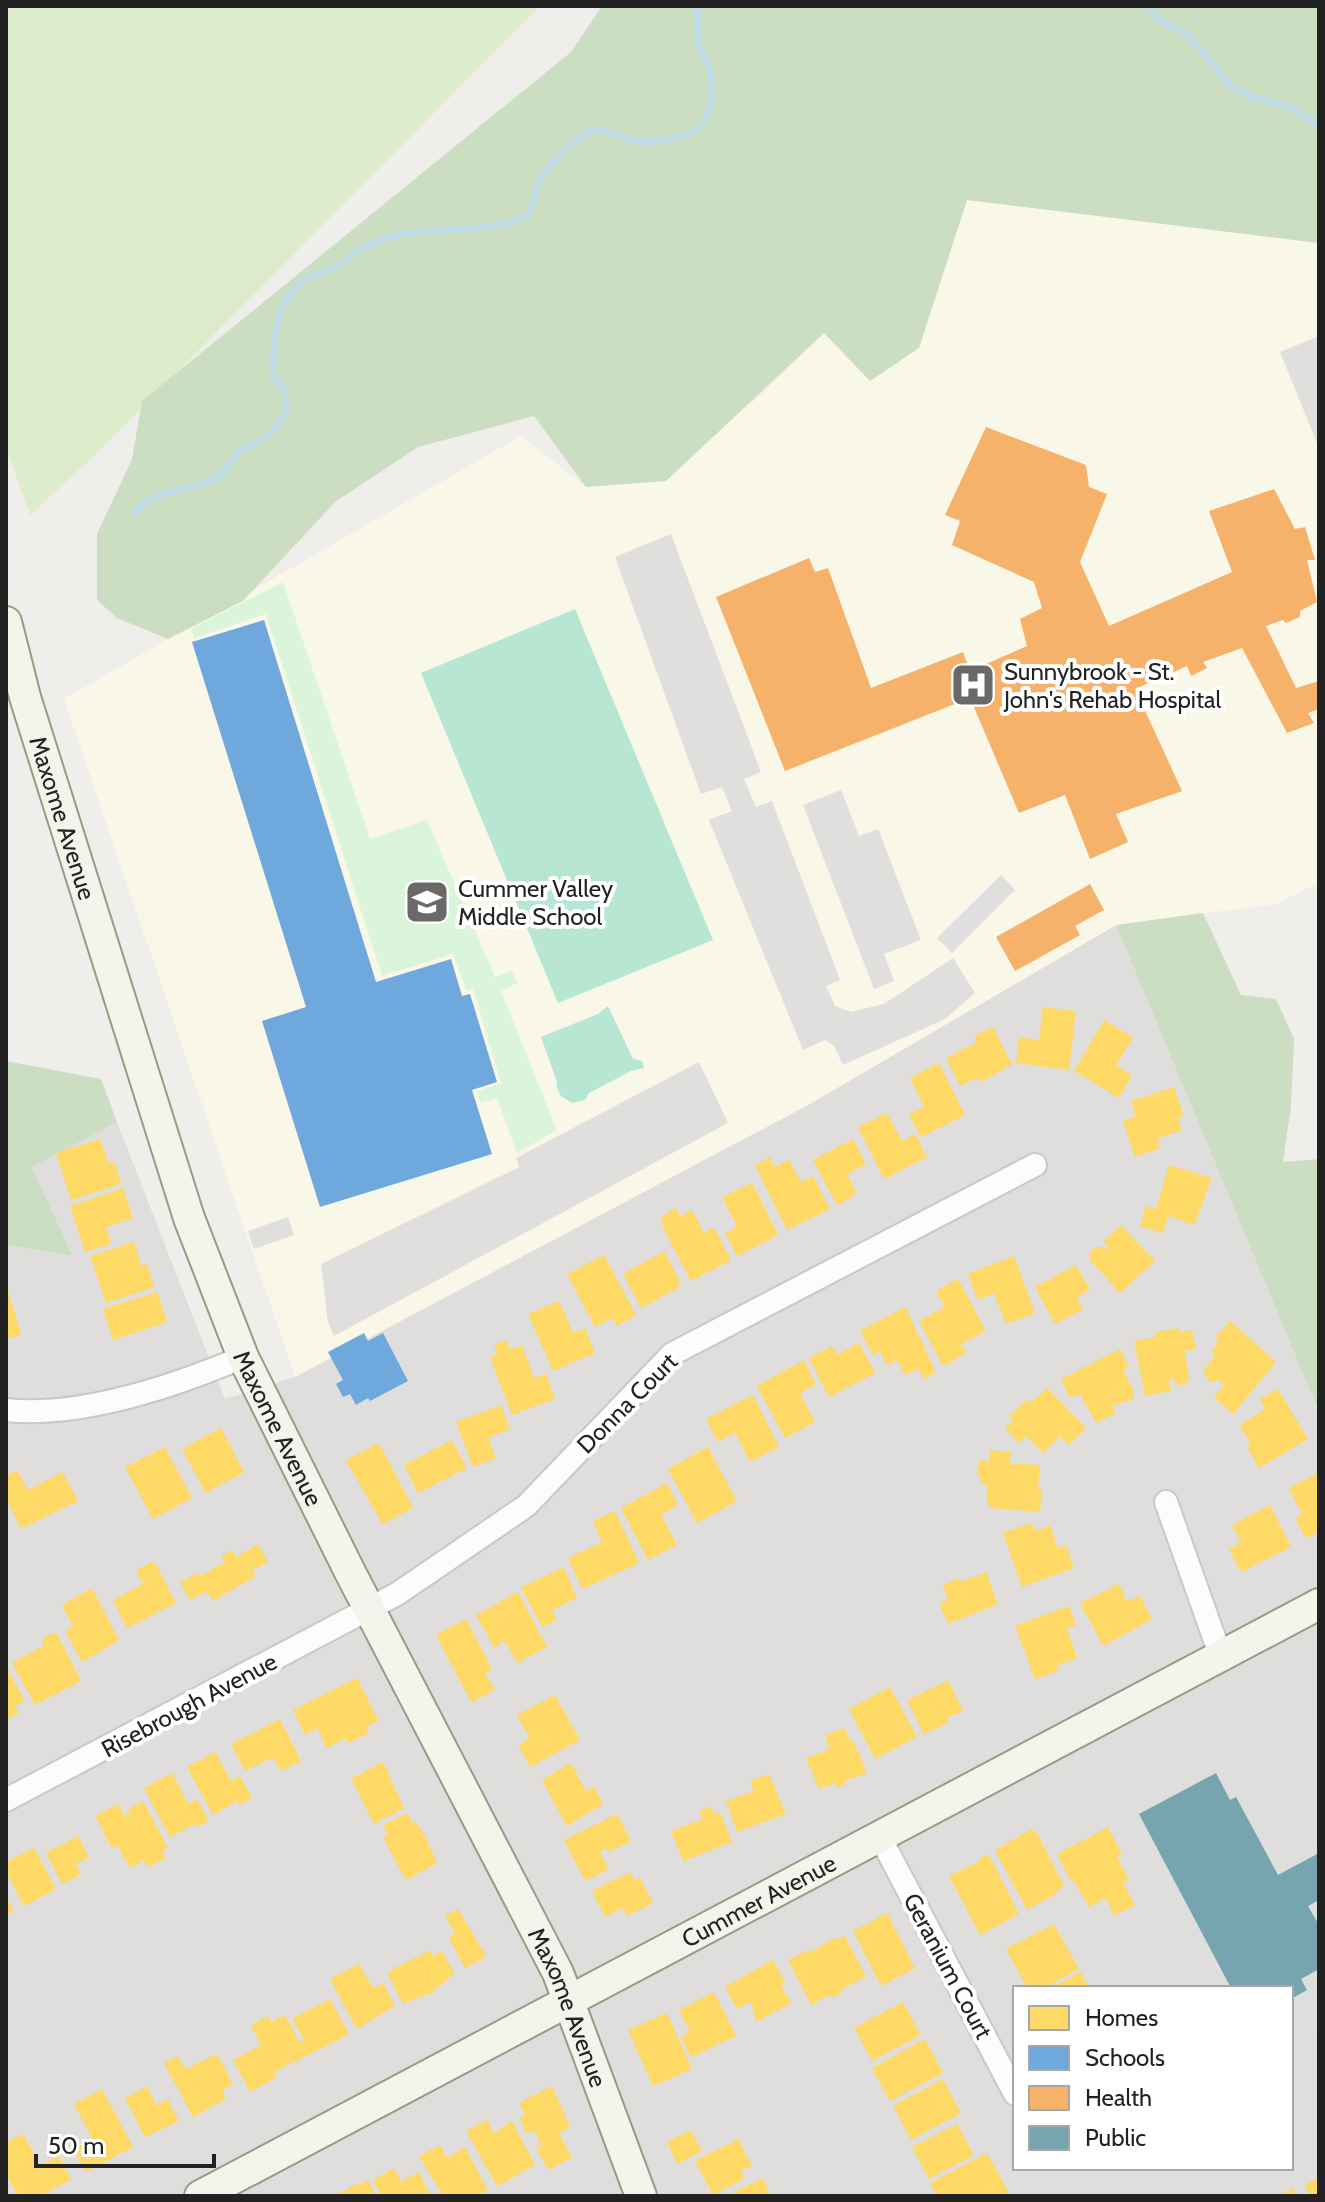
<svg xmlns="http://www.w3.org/2000/svg" width="1325" height="2202" font-family="Cabin,sans-serif">
<rect width="100%" height="100%" fill="#f0eeeb"/>
<path fill="#dfdedc" fill-rule="evenodd" d="M 1116,925 L 1319,1412 L 1319,2196 L 6,2196 L 6,1245 L 73,1256 L 32,1166 L 117,1122 L 225,1399 L 295,1377 L 808,1105 ZM 1015,1988 L 1291,1988 L 1291,2168 L 1015,2168 Z"/>
<path fill="#f8f7e8" d="M 967,200 L 1319,243 L 1319,883 L 1276,904 L 1116,925 L 808,1105 L 295,1377 L 64,699 L 521,436 L 586,487 L 752,403 L 824,333 L 871,380 L 919,348 Z"/>
<path fill="#dededc" d="M 1287,1666 L 1319,1723 L 1319,2040 L 1291,2054 L 1291,1988 L 1209,1988 L 1091,1765 Z"/>
<path fill="#ddeccb" d="M 7,6 L 540,6 L 93,457 L 30,515 L 6,447 Z"/>
<path fill="#cbdec1" d="M 602,6 L 1319,6 L 1319,243 L 967,200 L 919,348 L 870,381 L 824,333 L 666,481 L 586,487 L 534,416 L 418,447 L 335,502 L 243,601 L 168,639 L 117,618 L 97,600 L 97,534 L 132,459 L 142,401 L 571,52 Z
M 1203,913 L 1241,995 L 1276,999 L 1294,1039 L 1291,1106 L 1283,1162 L 1319,1159 L 1319,1412 L 1116,925 Z
M 6,1061 L 101,1079 L 117,1122 L 32,1167 L 73,1256 L 6,1245 Z"/>
<path fill="#daf5da" d="M 283,582 L 370,839 L 427,820 L 495,977 L 512,971 L 517,983 L 501,991 L 557,1130 L 517,1153 L 497,1098 L 480,1103 L 477,1092 L 501,1083 L 473,989 L 466,990 L 453,954 L 382,976 L 266,614 L 194,638 L 191,629 Z"/>
<path fill="#b7e6d2" d="M 575,609 L 713,940 L 558,1003 L 421,673 Z
M 608,1006 L 633,1059 L 642,1061 L 644,1068 L 631,1071 L 589,1093 L 585,1100 L 572,1103 L 561,1096 L 556,1086 L 557,1082 L 541,1037 L 598,1014 Z"/>
<path fill="#e0dfde" d="M 1319,336 L 1319,448 L 1280,352 Z
M 671,534 L 761,772 L 744,779 L 756,807 L 772,801 L 840,980 L 826,986 L 835,1006 L 851,1012 L 884,1004 L 953,958 L 975,993 L 945,1019 L 843,1065 L 834,1046 L 825,1040 L 803,1050 L 709,820 L 732,811 L 722,787 L 701,794 L 615,557 Z
M 841,790 L 859,836 L 878,829 L 921,940 L 884,954 L 894,981 L 874,989 L 803,805 Z
M 1001,875 L 1015,890 L 952,953 L 937,938 Z
M 699,1062 L 728,1123 L 334,1336 L 328,1322 L 321,1264 L 519,1167 L 516,1158 Z
M 288,1217 L 294,1235 L 254,1249 L 248,1231 Z
M 1271,1702 L 1286,1728 L 1312,1714 L 1319,1727 L 1319,1840 L 1279,1862 L 1210,1735 Z
M 1319,1995 L 1319,2030 L 1291,2046 L 1291,2010 Z"/>
<path fill="#ffd966" d="M 1043,1007 L 1076,1011 L 1069,1070 L 1016,1063 L 1019,1037 L 1039,1040 Z
M 1104,1020 L 1133,1037 L 1116,1066 L 1132,1075 L 1119,1098 L 1074,1071 Z
M 993,1027 L 1012,1065 L 980,1082 L 977,1078 L 960,1086 L 946,1058 L 977,1042 L 974,1036 Z
M 939,1063 L 965,1115 L 921,1137 L 909,1114 L 924,1107 L 910,1078 Z
M 1174,1087 L 1184,1116 L 1177,1118 L 1182,1130 L 1157,1139 L 1160,1148 L 1135,1157 L 1123,1121 L 1136,1116 L 1131,1101 Z
M 887,1113 L 902,1141 L 915,1134 L 927,1157 L 884,1179 L 858,1127 Z
M 100,1139 L 108,1163 L 114,1161 L 121,1184 L 71,1200 L 56,1153 Z
M 853,1139 L 866,1164 L 847,1174 L 857,1194 L 837,1205 L 813,1160 Z
M 770,1157 L 775,1167 L 789,1160 L 801,1182 L 813,1176 L 830,1209 L 787,1230 L 755,1165 Z
M 1169,1165 L 1212,1178 L 1194,1225 L 1168,1216 L 1163,1233 L 1140,1226 L 1146,1206 L 1156,1209 Z
M 752,1183 L 778,1235 L 737,1256 L 725,1233 L 737,1227 L 722,1197 Z
M 123,1188 L 133,1218 L 106,1227 L 111,1244 L 85,1252 L 70,1206 Z
M 676,1208 L 681,1216 L 692,1210 L 704,1233 L 714,1227 L 731,1260 L 691,1281 L 662,1226 L 664,1225 L 660,1217 Z
M 1121,1225 L 1155,1261 L 1120,1293 L 1090,1260 L 1090,1252 L 1096,1247 L 1104,1247 L 1107,1250 L 1109,1248 L 1103,1242 Z
M 134,1242 L 141,1266 L 147,1264 L 154,1287 L 106,1303 L 90,1256 Z
M 664,1251 L 680,1281 L 678,1282 L 680,1287 L 641,1308 L 623,1274 Z
M 604,1255 L 636,1315 L 617,1326 L 612,1318 L 595,1327 L 567,1274 Z
M 1014,1256 L 1035,1313 L 1006,1324 L 994,1293 L 978,1300 L 968,1274 Z
M 1076,1265 L 1090,1290 L 1077,1297 L 1083,1309 L 1055,1324 L 1035,1287 Z
M 958,1279 L 986,1331 L 961,1344 L 966,1353 L 943,1366 L 919,1321 L 945,1307 L 936,1291 Z
M 6,1284 L 21,1335 L 6,1339 Z
M 157,1292 L 167,1322 L 113,1340 L 103,1309 Z
M 559,1301 L 573,1333 L 585,1328 L 595,1353 L 553,1371 L 528,1314 Z
M 905,1307 L 936,1372 L 924,1379 L 918,1368 L 905,1375 L 897,1360 L 887,1365 L 880,1351 L 873,1355 L 860,1331 Z
M 1230,1321 L 1276,1362 L 1233,1414 L 1214,1397 L 1224,1385 L 1219,1380 L 1209,1382 L 1203,1371 L 1215,1355 L 1211,1351 L 1219,1342 L 1215,1338 Z
M 1179,1328 L 1180,1332 L 1192,1330 L 1196,1349 L 1185,1351 L 1189,1381 L 1179,1386 L 1172,1378 L 1169,1379 L 1171,1391 L 1145,1396 L 1134,1341 L 1156,1337 L 1156,1332 Z
M 507,1340 L 510,1350 L 522,1345 L 534,1378 L 546,1374 L 555,1399 L 512,1415 L 490,1357 L 497,1354 L 494,1345 Z
M 859,1343 L 875,1373 L 829,1397 L 809,1358 L 832,1346 L 837,1355 Z
M 1120,1349 L 1129,1367 L 1123,1370 L 1134,1392 L 1134,1399 L 1112,1406 L 1116,1413 L 1096,1423 L 1080,1394 L 1070,1398 L 1061,1379 Z
M 804,1360 L 816,1384 L 800,1393 L 815,1422 L 785,1438 L 757,1386 Z
M 1047,1388 L 1086,1428 L 1069,1445 L 1060,1436 L 1043,1453 L 1026,1436 L 1019,1443 L 1005,1428 L 1013,1420 L 1009,1416 L 1027,1399 L 1031,1403 Z
M 1278,1389 L 1308,1439 L 1259,1468 L 1247,1447 L 1251,1445 L 1240,1425 L 1265,1409 L 1260,1399 Z
M 753,1395 L 779,1447 L 750,1462 L 735,1432 L 718,1442 L 706,1419 Z
M 501,1405 L 510,1429 L 488,1438 L 496,1458 L 473,1467 L 456,1422 Z
M 221,1428 L 244,1472 L 206,1493 L 182,1449 Z
M 452,1440 L 467,1468 L 418,1493 L 404,1465 Z
M 379,1443 L 413,1508 L 382,1524 L 346,1460 Z
M 165,1447 L 192,1498 L 153,1519 L 125,1467 Z
M 708,1447 L 737,1501 L 697,1523 L 668,1469 Z
M 990,1450 L 1011,1452 L 1010,1463 L 1040,1465 L 1038,1489 L 1042,1489 L 1040,1512 L 990,1508 L 986,1498 L 988,1485 L 981,1484 L 981,1477 L 977,1476 L 979,1460 L 990,1461 Z
M 17,1470 L 28,1490 L 63,1472 L 78,1501 L 21,1529 L 6,1499 L 6,1476 Z
M 1319,1473 L 1319,1532 L 1305,1538 L 1295,1518 L 1302,1514 L 1289,1488 Z
M 667,1483 L 678,1505 L 661,1515 L 677,1545 L 648,1560 L 621,1508 Z
M 1270,1505 L 1291,1547 L 1241,1572 L 1229,1549 L 1241,1542 L 1232,1525 Z
M 615,1511 L 639,1563 L 582,1589 L 568,1558 L 602,1542 L 593,1521 Z
M 1032,1523 L 1035,1531 L 1050,1525 L 1058,1548 L 1066,1545 L 1074,1568 L 1022,1587 L 1003,1533 Z
M 258,1544 L 268,1562 L 252,1570 L 256,1576 L 213,1601 L 207,1591 L 190,1600 L 180,1582 L 198,1573 L 200,1576 L 225,1562 L 221,1556 L 232,1550 L 236,1557 Z
M 154,1561 L 176,1603 L 127,1628 L 113,1600 L 143,1584 L 136,1570 Z
M 564,1567 L 577,1598 L 552,1610 L 557,1620 L 542,1627 L 521,1587 Z
M 986,1572 L 998,1604 L 948,1624 L 939,1603 L 948,1600 L 942,1585 L 959,1578 L 960,1582 Z
M 1119,1584 L 1127,1601 L 1140,1596 L 1152,1619 L 1103,1646 L 1080,1603 Z
M 92,1588 L 119,1640 L 82,1662 L 65,1631 L 73,1627 L 62,1605 Z
M 518,1592 L 547,1647 L 517,1663 L 505,1641 L 494,1647 L 476,1615 Z
M 1069,1606 L 1076,1625 L 1067,1629 L 1077,1658 L 1056,1666 L 1058,1671 L 1035,1679 L 1015,1626 Z
M 466,1619 L 492,1669 L 485,1673 L 495,1690 L 471,1702 L 436,1635 Z
M 52,1633 L 57,1634 L 81,1681 L 35,1705 L 12,1663 L 43,1646 L 43,1638 Z
M 6,1667 L 25,1701 L 15,1706 L 19,1713 L 6,1720 Z
M 357,1678 L 379,1721 L 366,1727 L 369,1733 L 348,1743 L 346,1738 L 327,1748 L 317,1728 L 305,1735 L 293,1710 Z
M 948,1680 L 963,1711 L 946,1718 L 948,1723 L 924,1734 L 907,1700 Z
M 890,1687 L 917,1737 L 875,1759 L 849,1709 Z
M 555,1695 L 580,1740 L 530,1767 L 518,1745 L 530,1739 L 517,1715 Z
M 280,1719 L 301,1761 L 281,1771 L 273,1757 L 245,1771 L 231,1744 Z
M 845,1728 L 850,1741 L 853,1740 L 867,1773 L 845,1781 L 846,1784 L 837,1788 L 835,1783 L 819,1789 L 806,1758 L 830,1749 L 825,1735 Z
M 215,1752 L 231,1781 L 240,1776 L 252,1798 L 239,1805 L 237,1801 L 213,1815 L 187,1767 Z
M 383,1762 L 404,1808 L 374,1824 L 351,1779 Z
M 571,1763 L 586,1791 L 594,1787 L 603,1804 L 567,1826 L 542,1780 Z
M 172,1773 L 188,1804 L 197,1799 L 209,1821 L 196,1827 L 194,1824 L 170,1837 L 144,1788 Z
M 769,1774 L 786,1814 L 737,1832 L 726,1801 L 754,1791 L 750,1781 Z
M 143,1801 L 168,1848 L 162,1851 L 166,1858 L 148,1867 L 144,1860 L 130,1868 L 117,1845 L 112,1848 L 95,1816 L 118,1804 L 125,1816 L 130,1813 L 128,1809 Z
M 711,1806 L 714,1814 L 720,1812 L 732,1842 L 683,1861 L 671,1831 L 703,1819 L 699,1811 Z
M 407,1813 L 412,1823 L 415,1821 L 423,1832 L 437,1863 L 406,1880 L 383,1838 L 388,1835 L 383,1825 Z
M 617,1814 L 631,1841 L 608,1852 L 606,1848 L 600,1852 L 609,1869 L 585,1881 L 564,1840 Z
M 1108,1827 L 1122,1854 L 1117,1857 L 1129,1880 L 1123,1883 L 1135,1905 L 1114,1916 L 1106,1898 L 1089,1907 L 1073,1880 L 1071,1881 L 1057,1854 Z
M 1032,1829 L 1038,1835 L 1064,1886 L 1055,1892 L 1056,1894 L 1027,1910 L 995,1850 Z
M 78,1836 L 89,1857 L 76,1864 L 81,1874 L 62,1884 L 46,1853 Z
M 34,1848 L 56,1889 L 24,1906 L 6,1871 L 6,1862 Z
M 984,1855 L 989,1855 L 1019,1914 L 980,1935 L 949,1876 L 976,1863 Z
M 630,1872 L 635,1881 L 640,1878 L 653,1903 L 627,1916 L 623,1908 L 605,1917 L 592,1891 Z
M 6,1896 L 14,1911 L 6,1915 Z
M 458,1909 L 486,1956 L 465,1968 L 449,1938 L 455,1934 L 445,1916 Z
M 887,1913 L 915,1968 L 881,1986 L 853,1931 Z
M 1054,1924 L 1079,1969 L 1044,1988 L 1027,1988 L 1006,1949 Z
M 844,1935 L 866,1976 L 842,1989 L 841,1993 L 833,1997 L 828,1996 L 811,2005 L 788,1960 L 808,1950 L 809,1953 L 834,1938 L 836,1940 Z
M 430,1950 L 433,1956 L 442,1951 L 455,1974 L 445,1980 L 446,1982 L 434,1989 L 435,1991 L 403,2004 L 387,1972 Z
M 773,1960 L 785,1983 L 781,1985 L 791,2003 L 756,2022 L 751,2002 L 737,2009 L 725,1987 Z
M 359,1964 L 373,1988 L 383,1983 L 395,2006 L 357,2029 L 330,1979 Z
M 1081,1972 L 1089,1988 L 1050,1988 Z
M 714,1992 L 736,2036 L 691,2057 L 681,2037 L 690,2032 L 679,2010 Z
M 330,1999 L 349,2034 L 293,2063 L 278,2038 L 292,2063 L 274,2072 L 277,2077 L 250,2092 L 233,2060 L 261,2045 L 251,2025 L 268,2016 L 271,2022 L 285,2015 L 299,2042 L 304,2040 L 292,2019 Z
M 903,2002 L 921,2035 L 872,2061 L 854,2028 Z
M 667,2013 L 692,2069 L 653,2086 L 628,2030 Z
M 925,2039 L 943,2073 L 890,2101 L 872,2068 Z
M 217,2054 L 233,2084 L 222,2090 L 226,2099 L 193,2117 L 164,2063 L 178,2056 L 185,2069 Z
M 943,2079 L 961,2113 L 911,2140 L 893,2106 Z
M 147,2086 L 156,2105 L 168,2099 L 179,2121 L 145,2137 L 125,2098 Z
M 552,2086 L 570,2127 L 559,2133 L 572,2158 L 548,2170 L 536,2147 L 541,2145 L 534,2130 L 527,2134 L 519,2118 L 525,2115 L 519,2103 Z
M 102,2089 L 133,2147 L 86,2172 L 73,2148 L 92,2138 L 74,2104 Z
M 487,2120 L 494,2133 L 512,2121 L 535,2165 L 497,2186 L 466,2131 Z
M 957,2124 L 974,2155 L 929,2179 L 912,2147 Z
M 691,2130 L 702,2151 L 677,2164 L 667,2142 Z
M 23,2134 L 40,2165 L 59,2156 L 71,2180 L 40,2196 L 18,2196 L 6,2174 L 6,2142 Z
M 738,2139 L 752,2166 L 741,2171 L 744,2179 L 713,2195 L 695,2161 Z
M 440,2145 L 447,2158 L 465,2147 L 488,2190 L 477,2196 L 443,2196 L 419,2156 Z
M 987,2153 L 1009,2193 L 1003,2196 L 937,2196 L 930,2183 Z
M 394,2168 L 403,2185 L 403,2180 L 419,2172 L 431,2196 L 382,2196 L 373,2180 Z
M 763,2178 L 771,2196 L 726,2196 Z
M 1319,2178 L 1319,2196 L 1310,2196 L 1304,2185 Z
M 368,2180 L 376,2196 L 333,2196 L 359,2183 L 360,2184 Z
M 1293,2188 L 1297,2196 L 1278,2196 Z"/>
<path fill="#6fa8dc" d="M 264,620 L 376,982 L 451,959 L 462,996 L 470,994 L 497,1082 L 472,1090 L 492,1154 L 320,1207 L 262,1021 L 306,1007 L 192,642 Z
M 364,1333 L 368,1341 L 383,1333 L 408,1381 L 370,1401 L 368,1398 L 356,1405 L 350,1394 L 343,1397 L 336,1384 L 343,1380 L 328,1352 Z"/>
<path fill="#f6b26b" d="M 986,427 L 1086,465 L 1089,487 L 1107,494 L 1080,562 L 1109,626 L 1232,572 L 1209,511 L 1274,489 L 1295,529 L 1305,527 L 1315,560 L 1307,560 L 1317,602 L 1300,611 L 1300,617 L 1286,623 L 1283,620 L 1266,626 L 1296,688 L 1319,681 L 1319,709 L 1308,713 L 1314,723 L 1287,733 L 1242,648 L 1203,662 L 1207,668 L 1191,676 L 1187,666 L 1135,689 L 1182,791 L 1116,814 L 1128,842 L 1090,859 L 1065,795 L 1019,813 L 970,698 L 785,771 L 716,597 L 809,558 L 815,572 L 828,568 L 871,688 L 963,652 L 970,671 L 1027,646 L 1020,619 L 1042,608 L 1034,582 L 952,545 L 960,521 L 945,515 Z
M 1090,884 L 1104,910 L 1075,926 L 1080,935 L 1015,971 L 996,937 Z"/>
<path fill="#76a5af" d="M 1216,1773 L 1230,1800 L 1236,1797 L 1278,1875 L 1319,1853 L 1319,1900 L 1308,1906 L 1319,1925 L 1319,1969 L 1301,1979 L 1307,1990 L 1291,1999 L 1291,1988 L 1231,1988 L 1139,1814 Z"/>
<g fill="none" stroke-linecap="round" stroke-linejoin="round">
<path stroke="#bfdbe3" stroke-width="7" d="M 1148,6 L 1159,20 L 1188,34 L 1229,84 L 1251,97 L 1285,105 L 1319,125
M 134,513 C 153,489 188,491 213,480 C 225,474 229,462 238,453 C 243,447 252,445 259,441 C 285,425 298,399 273,376 C 274,342 273,299 307,279 C 318,273 330,270 340,264 C 347,260 353,253 360,249 C 381,238 406,232 429,231 C 454,229 497,229 519,219 C 536,212 532,198 538,184 C 545,169 573,139 588,132 C 603,126 614,136 628,139 C 650,145 695,140 706,118 C 713,103 713,79 708,64 C 705,57 699,50 698,42 C 696,31 698,17 698,6"/>
<g stroke="#c9c8c7" stroke-width="26">
<path id="street" d="M 6,1410 C 80,1418 175,1386 243,1357
M 1166,1502 L 1221,1657
M 6,1800 L 397,1594 L 526,1506 L 672,1354 L 1035,1165
M 880,1837 L 1015,2094"/>
</g>
<g stroke="#999a82" stroke-width="34">
<g id="secondary">
<path id="s1" d="M 6,622 L 25,697 L 189,1218 L 243,1357 L 351,1574 L 558,1973 L 641,2196"/>
<path id="s2" d="M 200,2196 L 1319,1604"/>
</g>
</g>
<use href="#street" stroke="#fdfcfc" stroke-width="22"/>
<use href="#secondary" stroke="#f4f4ed" stroke-width="30"/>
</g>
<defs>
<g id="hospital-square" transform="scale(2.3)"><rect x="-9" y="-9" width="18" height="18" rx="4" fill="#6a6968" stroke="#fff"/><path d="M-5-5h3v3.5h4V-5h3V5h-3V1.5h-4V5h-3Z" fill="#fff"/></g>
<g id="school-square" transform="scale(2.3)"><rect x="-9" y="-9" width="18" height="18" rx="4" fill="#6a6968" stroke="#fff"/><path d="M0-5L7-2L0 1L-7-2ZM-4 1L0 2.5L4 1V4Q0 6-4 4Z" fill="#fff"/></g>
</defs>
<g fill-rule="evenodd">
<use href="#hospital-square" x="973" y="685"/>
<use href="#school-square" x="427" y="902"/>
</g>
<g text-anchor="middle" dominant-baseline="central" stroke-width="8" stroke-linejoin="round" paint-order="stroke">
<g font-size="24" fill="#222" stroke="#fff" text-anchor="start">
<text x="1004" y="671">Sunnybrook - St.<tspan x="1004" dy="28">John's Rehab Hospital</tspan></text>
<text x="458" y="888">Cummer Valley<tspan x="458" dy="28">Middle School</tspan></text>
</g>
<g font-size="24" fill="#222" stroke="#fff">
<text stroke="none"><textPath href="#s1" startOffset="204">Maxome Avenue</textPath></text>
<text transform="translate(627 1403) rotate(-45)">Donna Court</text>
<text stroke="none"><textPath href="#s1" startOffset="852">Maxome Avenue</textPath></text>
<text transform="translate(189 1705) rotate(-28)">Risebrough Avenue</text>
<text stroke="none"><textPath href="#s2" startOffset="632">Cummer Avenue</textPath></text>
<text transform="translate(948 1966) rotate(62)">Geranium Court</text>
<text stroke="none"><textPath href="#s1" startOffset="1500">Maxome Avenue</textPath></text>
</g>
</g>
<rect width="1325" height="2202" fill="none" stroke="#222222" stroke-width="16"/>
<rect x="1013" y="1986" width="280" height="184" fill="#ffffff" stroke="#a7a7a7" stroke-width="2"/>
<rect x="1029" y="2006" width="40" height="24" fill="#ffd966" stroke="#a7a7a7" stroke-width="2"/>
<text x="1085" y="2026" font-size="24" fill="#222222">Homes</text>
<rect x="1029" y="2046" width="40" height="24" fill="#6fa8dc" stroke="#a7a7a7" stroke-width="2"/>
<text x="1085" y="2066" font-size="24" fill="#222222">Schools</text>
<rect x="1029" y="2086" width="40" height="24" fill="#f6b26b" stroke="#a7a7a7" stroke-width="2"/>
<text x="1085" y="2106" font-size="24" fill="#222222">Health</text>
<rect x="1029" y="2126" width="40" height="24" fill="#76a5af" stroke="#a7a7a7" stroke-width="2"/>
<text x="1085" y="2146" font-size="24" fill="#222222">Public</text>
<path d="M36 2154v12h178v-12" fill="none" stroke="#222222" stroke-width="4"/>
<text x="48" y="2154" font-size="24" fill="#222222" stroke="#ffffff" stroke-width="6" paint-order="stroke">50 m</text>
</svg>
